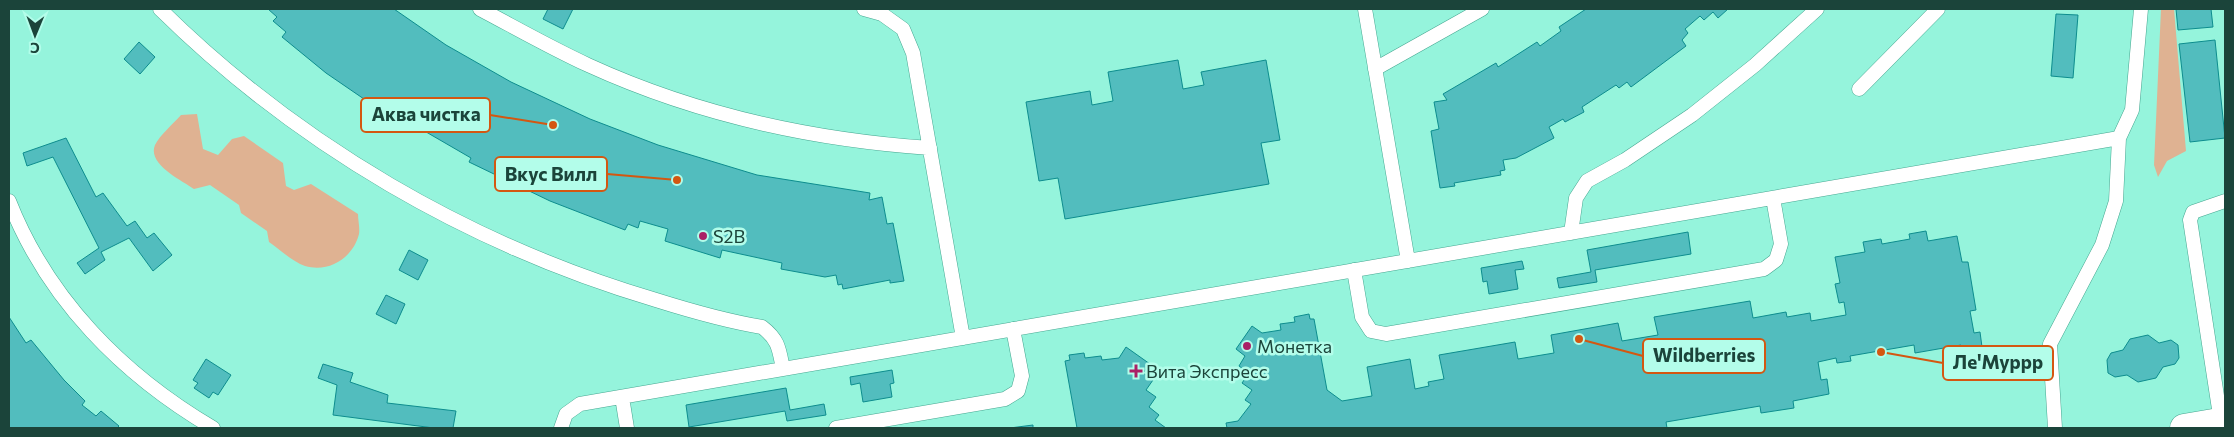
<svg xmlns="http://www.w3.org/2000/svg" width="2234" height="437" font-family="Commissioner,sans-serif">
<rect width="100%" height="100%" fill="#95f4dc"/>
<path fill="#dfb292" d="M 2161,9 L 2174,9 L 2186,151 L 2167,161 L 2158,177 L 2154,165 Z
M 197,114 L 203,149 L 218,155 L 232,139 L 244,136 L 283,163 L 286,186 L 294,190 L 311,184 L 358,214 C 358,220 360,228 359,234 C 353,258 329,273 305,266 C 293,262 279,249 269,242 L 267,231 L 241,213 L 239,205 L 210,185 L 194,189 C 181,180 147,164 155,145 C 160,135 173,124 181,115 Z"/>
<path fill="#52bdbe" stroke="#0d8d8e" d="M 268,9 L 394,9 L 446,45 L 511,82 L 590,119 L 658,145 L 757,175 L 870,193 L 869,200 L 882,197 L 887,224 L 893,223 L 904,281 L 890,283 L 890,280 L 843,289 L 842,284 L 838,285 L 836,275 L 825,277 L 781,269 L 782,263 L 722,250 L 720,258 L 665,241 L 668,229 L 640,221 L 638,228 L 628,224 L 625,230 L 550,201 L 469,162 L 471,158 L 402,118 L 399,123 L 326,73 L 282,37 L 286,32 L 273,21 L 277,17 Z
M 548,9 L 573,9 L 563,29 L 543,19 Z
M 1586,9 L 1728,9 L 1718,18 L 1713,12 L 1704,20 L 1700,16 L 1685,29 L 1688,33 L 1682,40 L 1686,46 L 1631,87 L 1627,82 L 1619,88 L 1616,85 L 1582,107 L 1584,112 L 1565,122 L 1563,119 L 1549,127 L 1554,138 L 1516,158 L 1503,160 L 1505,170 L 1500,171 L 1501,175 L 1454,183 L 1455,186 L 1440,188 L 1431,131 L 1439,129 L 1434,102 L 1447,100 L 1443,94 L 1496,63 L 1498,67 L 1537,42 L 1540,46 L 1561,31 L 1559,27 Z
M 2176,9 L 2211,9 L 2213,27 L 2178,30 Z
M 2056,14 L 2078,15 L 2073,78 L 2051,76 Z
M 2215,40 L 2225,138 L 2190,142 L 2179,44 Z
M 139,42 L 155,57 L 140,74 L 124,59 Z
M 1178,60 L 1183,89 L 1204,85 L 1201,72 L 1266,60 L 1280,140 L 1261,143 L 1269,184 L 1065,219 L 1058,178 L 1039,181 L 1026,102 L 1090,91 L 1092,105 L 1113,101 L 1108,72 Z
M 66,138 L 96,197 L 103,193 L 127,226 L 135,221 L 147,238 L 154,233 L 172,255 L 153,271 L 129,238 L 101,252 L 105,260 L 85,274 L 77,263 L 99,248 L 53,157 L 27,166 L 23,153 Z
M 1926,231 L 1928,241 L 1957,236 L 1962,262 L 1968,262 L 1976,310 L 1970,311 L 1974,333 L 1980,332 L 1982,347 L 1962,351 L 1961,345 L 1915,353 L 1914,345 L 1850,356 L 1851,361 L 1837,363 L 1836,358 L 1818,362 L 1821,380 L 1827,379 L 1829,394 L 1793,401 L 1794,408 L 1761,413 L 1760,406 L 1666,422 L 1667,428 L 1227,428 L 1226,423 L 1238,421 L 1251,404 L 1245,400 L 1252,390 L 1242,383 L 1249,373 L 1239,366 L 1245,356 L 1236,349 L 1252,326 L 1262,333 L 1281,330 L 1280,324 L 1295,322 L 1294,317 L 1309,314 L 1310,319 L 1314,319 L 1327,390 L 1342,401 L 1372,396 L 1367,367 L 1410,359 L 1415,389 L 1429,386 L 1428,382 L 1444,379 L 1439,355 L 1515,342 L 1518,359 L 1554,353 L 1551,335 L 1618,323 L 1622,341 L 1658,335 L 1654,317 L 1750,301 L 1753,318 L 1786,312 L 1787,317 L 1810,313 L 1811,321 L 1846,315 L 1844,302 L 1839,303 L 1835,284 L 1840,283 L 1835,257 L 1865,252 L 1863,242 L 1881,239 L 1882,244 L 1910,239 L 1909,234 Z
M 1688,232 L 1691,254 L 1595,270 L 1597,282 L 1559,288 L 1557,278 L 1591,272 L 1587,250 Z
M 409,250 L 428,260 L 418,280 L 399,270 Z
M 1522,261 L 1524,269 L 1515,270 L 1518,289 L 1489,294 L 1487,281 L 1483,282 L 1481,268 Z
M 386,295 L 405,304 L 396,324 L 376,314 Z
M 9,317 L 26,343 L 31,340 L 64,380 L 85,401 L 82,405 L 96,416 L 101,411 L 119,426 L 117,428 L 9,428 Z
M 2148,335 L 2159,343 L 2171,340 L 2178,345 L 2179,358 L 2175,364 L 2163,367 L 2156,378 L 2138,382 L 2127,375 L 2115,377 L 2108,373 L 2107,360 L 2111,353 L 2123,350 L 2130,339 Z
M 1126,347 L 1150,364 L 1143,373 L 1153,380 L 1146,390 L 1156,397 L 1149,407 L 1159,415 L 1155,420 L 1166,428 L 1077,428 L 1065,361 L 1070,360 L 1069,355 L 1084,353 L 1085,358 L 1101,356 L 1102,360 L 1119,358 Z
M 206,359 L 231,375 L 218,395 L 213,392 L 209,398 L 194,388 L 198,383 L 193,380 Z
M 323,364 L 353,373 L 350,382 L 388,395 L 387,403 L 456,411 L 453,428 L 434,428 L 333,415 L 337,385 L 318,378 Z
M 892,370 L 894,383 L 890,384 L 892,397 L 863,402 L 860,383 L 851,385 L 850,377 Z
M 786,388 L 790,410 L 824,404 L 826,415 L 787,421 L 785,411 L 689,427 L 686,405 Z
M 1033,425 L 1033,428 L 1010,428 Z"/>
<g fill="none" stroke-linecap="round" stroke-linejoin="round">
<g stroke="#46a791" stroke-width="15">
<path id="lane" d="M 160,9 C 298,145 470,245 656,300 C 691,311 726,321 762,327 C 779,340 779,349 783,369
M 480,9 C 516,28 551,48 588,65 C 695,114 813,140 930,148
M 864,9 L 882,14 L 903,29 L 913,53 L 963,338
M 1365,9 L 1408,261
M 1375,69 L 1482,9
M 1859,89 L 1938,9
M 9,201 C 48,300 123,375 213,428
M 1571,233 L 1576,198 L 1587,181 L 1625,160 L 1692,115 L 1755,65 L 1817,9
M 1354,270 L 1362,317 L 1371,331 L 1386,334 L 1764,269 L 1776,260 L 1781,244 L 1773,198
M 622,397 L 627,428
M 2221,422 L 2190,220 L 2193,212 L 2225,201
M 561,428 L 566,414 L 580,404 L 2119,138
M 836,428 L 1005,399 L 1018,391 L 1022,376 L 1013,329
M 2055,428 L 2050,344 L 2102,245 L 2116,201 L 2119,138 L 2132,110 L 2141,9"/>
</g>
<g stroke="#46a791" stroke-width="29">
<path id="secondary" d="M 2184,428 L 2225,421"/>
</g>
<use href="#lane" stroke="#fff" stroke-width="14"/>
<use href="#secondary" stroke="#fff" stroke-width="28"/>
</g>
<g fill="#aa2166" stroke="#b3fdea" stroke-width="2">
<circle cx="703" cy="236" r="5"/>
<circle cx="1247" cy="346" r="5"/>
<path d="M1133.5 363.5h5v5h5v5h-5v5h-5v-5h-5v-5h5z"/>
</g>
<g text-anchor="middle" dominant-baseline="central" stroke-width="5" stroke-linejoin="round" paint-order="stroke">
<g font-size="18" fill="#1b443a" stroke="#b3fdea" text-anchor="start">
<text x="713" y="236">S2B</text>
<text x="1257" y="346">Монетка</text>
<text x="1146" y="371">Вита Экспресс</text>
</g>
</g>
<path fill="none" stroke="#d45711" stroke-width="2" d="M553 125L490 115M677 180L607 174M1579 339L1643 356M1881 352L1943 363"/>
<g fill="#d45711" stroke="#b3fdea" stroke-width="2">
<circle cx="553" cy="125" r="5"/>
<circle cx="677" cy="180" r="5"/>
<circle cx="1579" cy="339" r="5"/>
<circle cx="1881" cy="352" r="5"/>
</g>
<g fill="#b3fdea" stroke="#d45711" stroke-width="2">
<rect x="361" y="98" width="129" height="34" rx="5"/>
<rect x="495" y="157" width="112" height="34" rx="5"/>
<rect x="1643" y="339" width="122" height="34" rx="5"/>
<rect x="1943" y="346" width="110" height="34" rx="5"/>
</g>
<g font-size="19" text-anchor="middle" font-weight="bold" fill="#1b443a">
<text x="426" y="121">Аква чистка</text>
<text x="551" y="181">Вкус Вилл</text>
<text x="1704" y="362">Wildberries</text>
<text x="1998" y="369">Ле'Муррр</text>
</g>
<rect width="2234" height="437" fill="none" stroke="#1b443a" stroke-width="20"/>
<g transform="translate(35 35) rotate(181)" stroke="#b3fdea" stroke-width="4" paint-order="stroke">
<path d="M0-4L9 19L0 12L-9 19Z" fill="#1b443a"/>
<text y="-8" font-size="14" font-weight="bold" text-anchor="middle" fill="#1b443a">С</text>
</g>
</svg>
